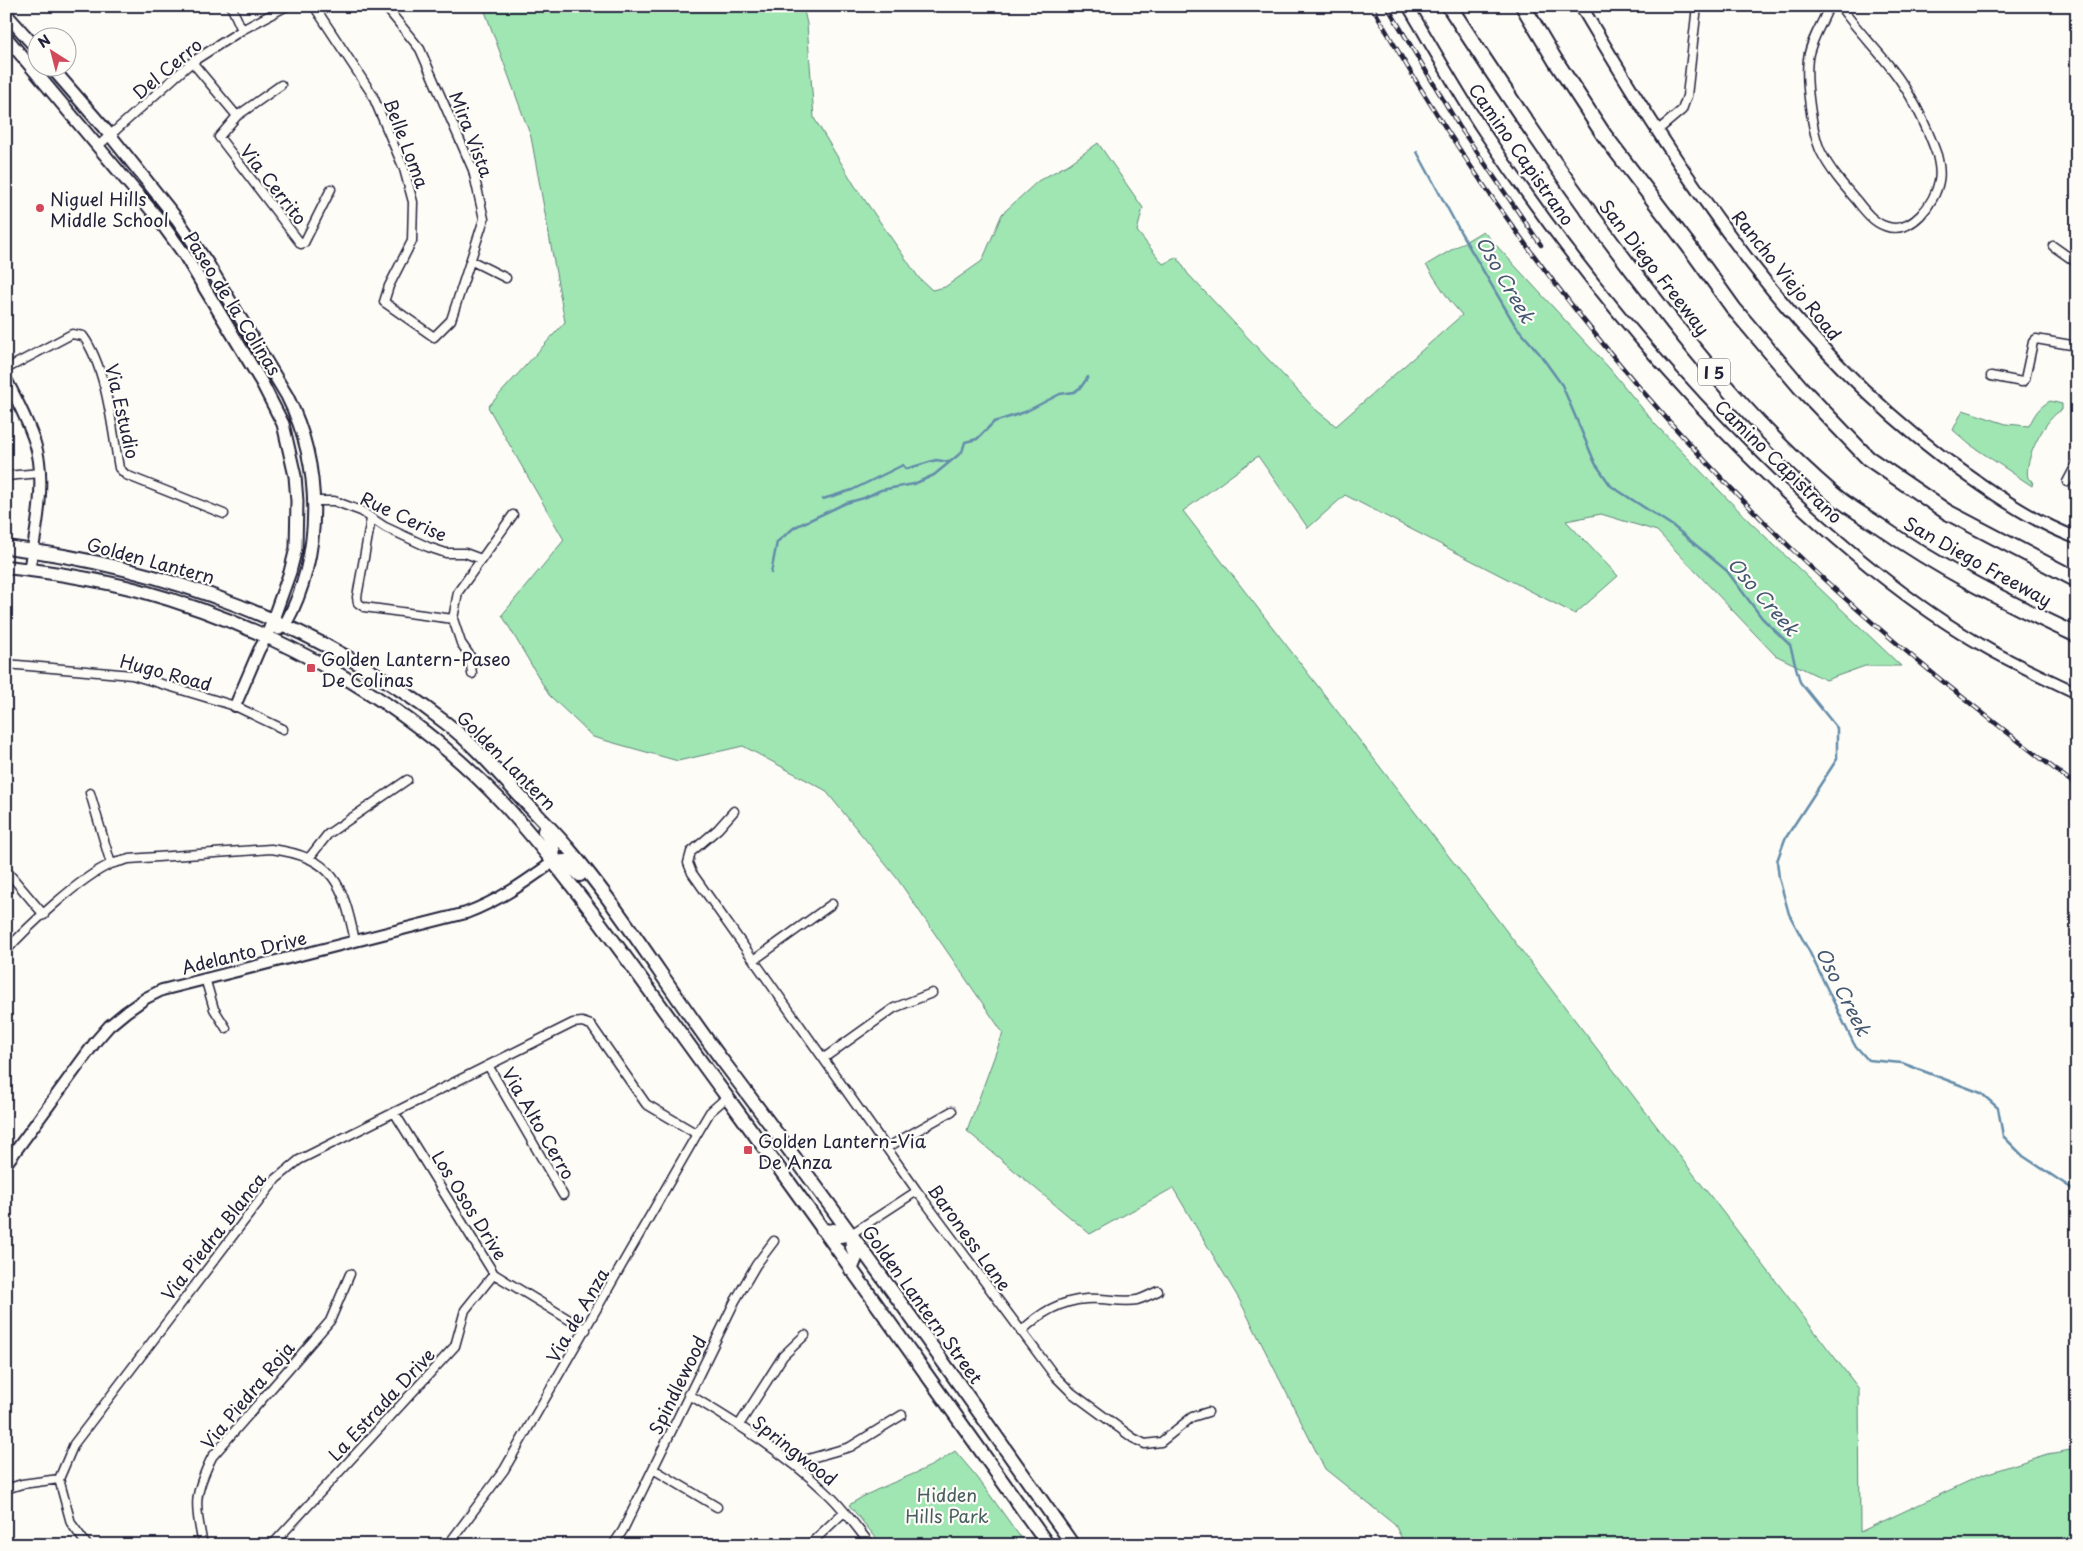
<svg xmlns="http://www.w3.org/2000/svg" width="2083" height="1551" font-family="'Playpen Sans',sans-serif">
<rect width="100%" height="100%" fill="#fdfcf7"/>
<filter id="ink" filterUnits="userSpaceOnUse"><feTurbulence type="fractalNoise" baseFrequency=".02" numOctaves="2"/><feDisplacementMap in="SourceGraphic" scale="10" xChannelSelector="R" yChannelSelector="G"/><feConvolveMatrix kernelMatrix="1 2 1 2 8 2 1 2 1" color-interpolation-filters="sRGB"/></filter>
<g filter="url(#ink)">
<path fill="#9fe6b3" stroke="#608477" d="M 483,6 L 803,6 L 807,24 L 814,118 L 855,186 L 919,278 L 932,290 L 945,287 L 982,261 L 1002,214 L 1038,181 L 1069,164 L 1098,143 L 1143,208 L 1137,231 L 1163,264 L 1177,257 L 1188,274 L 1315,409 L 1336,426 L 1462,315 L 1450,301 L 1426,265 L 1483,231 L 1610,369 L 1655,424 L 1750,522 L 1901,666 L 1865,666 L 1826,680 L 1775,655 L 1657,531 L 1601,514 L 1566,521 L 1618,576 L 1575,614 L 1345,495 L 1308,528 L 1258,456 L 1183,511 L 1859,1389 L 1860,1532 L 1982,1475 L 2047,1454 L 2077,1449 L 2077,1545 L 1405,1545 L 1395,1525 L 1325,1469 L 1239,1299 L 1173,1188 L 1090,1234 L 967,1131 L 1003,1033 L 896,877 L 825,790 L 743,746 L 678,761 L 593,737 L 549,695 L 502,615 L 564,540 L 488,407 L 565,322 L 531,137 Z
M 2050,401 L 2062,404 L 2062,410 C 2046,416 2023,461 2028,478 L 2033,481 L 2032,486 L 1969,444 L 1953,430 L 1963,410 L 2006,424 L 2029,426 C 2035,414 2038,408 2050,401 Z
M 955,1451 L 977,1477 L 1026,1545 L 882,1545 L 849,1505 C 882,1483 923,1475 955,1451 Z"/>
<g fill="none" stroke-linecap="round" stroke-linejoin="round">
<path stroke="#648ca9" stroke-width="2.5" d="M 1417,152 L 1461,233 L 1515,325 L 1539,353 L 1562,385 L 1595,463 L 1611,486 L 1673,526 L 1727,571 L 1762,618 L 1790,645 L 1800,682 L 1837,728 L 1837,759 L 1785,839 L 1777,861 L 1779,878 L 1789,914 L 1810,953 L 1854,1044 L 1868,1060 L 1902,1063 L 1981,1093 L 1998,1108 L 2003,1136 L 2023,1156 L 2077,1192
M 823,499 L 852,490 L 903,465 L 906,469 L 936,460 L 949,462
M 771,573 L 777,542 L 795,527 L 846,503 L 864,498 L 881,490 L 914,484 L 934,475 L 962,452 L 965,442 L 977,439 L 994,422 L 1025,412 L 1060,394 L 1074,392 L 1081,387 L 1088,377"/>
<g stroke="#22223b" stroke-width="11">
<path id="minor" d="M 231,6 L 242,30
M 314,6 L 372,94 L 404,169 L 413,202 L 412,241 L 389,286 L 384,302 L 434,337 L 451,320 L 484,219 L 473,170 L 420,49 L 385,6
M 1829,6 C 1823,23 1810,41 1808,59 C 1805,80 1812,133 1821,152 C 1830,170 1844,186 1857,201 C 1864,210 1873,222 1885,226 C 1911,236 1935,203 1939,181 C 1941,172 1939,163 1937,155 C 1926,124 1911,93 1891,68 C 1875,47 1855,28 1840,6
M 192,62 L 237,116
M 281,85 L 237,116 L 219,137 L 301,244 L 304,243 L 331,189
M 1657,131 L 1682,110 L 1687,96 L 1697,6
M 98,146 L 192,62 L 242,30 L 287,6
M 2053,246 L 2077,263
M 472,261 L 506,278
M 6,369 L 72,334 L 83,336 C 107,369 112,428 119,468 L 126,475 L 224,514
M 1991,376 L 2022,382 L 2025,379 L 2033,342 L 2036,339 L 2077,346
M 6,476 L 41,473
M 2067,482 L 2077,463
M 314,501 L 334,501 L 361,511 L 385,527 L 428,547 L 446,553 L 465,553 L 481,559
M 371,519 L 357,597 L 358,603 L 364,607 L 453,619
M 6,664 L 132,675 L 235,706 L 283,729
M 472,674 L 470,656 L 461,643 L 453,619 L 458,592 L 513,515
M 90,793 L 111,864
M 734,811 L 718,829 L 691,852 L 688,863 L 692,873 L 917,1191 L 1054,1375 L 1072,1393 L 1133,1438 L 1145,1444 L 1161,1442 L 1192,1417 L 1208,1412
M 309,858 L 328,834 L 407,780
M 6,870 L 44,915
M 6,951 C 27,927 82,876 111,864 C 116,862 123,861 129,859 L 271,849 C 334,857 343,884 355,941
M 754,960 L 832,904
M 205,978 L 214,1009 L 226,1028
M 824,1058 L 894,1008 L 932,993
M 489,1067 L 563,1195
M 394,1112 L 494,1274 L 586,1330
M 888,1147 L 952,1111
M 851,1234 L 917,1191
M 1021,1332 C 1038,1314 1060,1301 1086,1299 C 1103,1297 1120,1303 1137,1300 C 1144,1298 1152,1294 1158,1291
M 688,1394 C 736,1423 785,1453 826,1492 C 843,1507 856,1527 871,1545
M 739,1425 L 783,1356 L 805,1335
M 794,1463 L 850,1447 L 902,1415
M 653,1469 L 717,1507
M 59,1479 L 74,1444 L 276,1179 L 299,1160 L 573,1023 L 582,1022 L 591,1025 L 646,1104 L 697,1134
M 59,1479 L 71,1523 L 87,1545
M 6,1489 L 22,1484 L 59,1479
M 203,1545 C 195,1503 193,1496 212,1457 L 330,1321 L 350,1274
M 272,1545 L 455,1346 L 465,1310 L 494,1274
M 448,1545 L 504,1470 L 697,1134 L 710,1112 L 727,1097
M 613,1545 L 623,1530 L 735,1301 L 756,1265 L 774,1241
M 809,1545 L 844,1512"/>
</g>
<g stroke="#22223b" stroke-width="14">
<path id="tertiary" d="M 1408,6 C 1433,48 1457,91 1484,132 C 1569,259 1667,379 1777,485 C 1841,545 1908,603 1985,647 C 2014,664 2046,678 2077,693
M 6,379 C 17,400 28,421 35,443 C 47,480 36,532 29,570
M 235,706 L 259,650 L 267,636
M 6,1164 L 96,1041 L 109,1026 L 126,1012 L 146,998 L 162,990 L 466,913 C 500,900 524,883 553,862"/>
</g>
<g stroke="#22223b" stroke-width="15">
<path id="secondary" d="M 1581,6 C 1683,179 1800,358 1966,474 C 2001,499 2037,523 2077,538
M 6,14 L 38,50
M 6,37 L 157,217 L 184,254 L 262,383 L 283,424 L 295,476 L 297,501 L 296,548 L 290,572 L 267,636
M 52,68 L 110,135 L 177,219 L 208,264 L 287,396 C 323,467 323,555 285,625 L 279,629"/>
</g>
<g stroke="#22223b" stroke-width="16">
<path id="primary" d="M 6,547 C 165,567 319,624 446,723 C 472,743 494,768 516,792 C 533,811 552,829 568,848 C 626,916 671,993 725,1064 C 844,1222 959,1383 1073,1545
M 6,567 C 51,572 95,579 138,590 C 273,627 404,699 501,801 C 520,821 537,842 554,863 C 615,939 669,1019 727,1097 C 836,1245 941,1396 1048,1545
M 544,831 C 552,841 555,848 553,862 L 565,861 L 580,875
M 822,1229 L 829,1231 L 834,1230 L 840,1236 L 851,1234
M 851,1234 L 852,1247 L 856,1258 L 851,1270"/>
</g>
<g stroke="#22223b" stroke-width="18">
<path id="motorway" d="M 1449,6 C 1513,104 1578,201 1650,293 C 1705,365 1764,435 1833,494 C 1847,506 1863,515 1878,525 C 1940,569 2008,603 2077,635
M 1523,6 L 1555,60 L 1604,135 L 1688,245 L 1734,309 L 1801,388 L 1868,458 L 1947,512 L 2077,580"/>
</g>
<use href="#minor" stroke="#fdfcf7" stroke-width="8"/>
<use href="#tertiary" stroke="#fdfcf7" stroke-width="10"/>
<use href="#secondary" stroke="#fdfcf7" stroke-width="11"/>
<use href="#primary" stroke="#fdfcf7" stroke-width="12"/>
<use href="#motorway" stroke="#fdfcf7" stroke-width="14"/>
<g stroke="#22223b" stroke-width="4.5">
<path id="rail" d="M 1372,6 C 1487,210 1626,389 1794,551 C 1883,637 1980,712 2077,786
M 1387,6 L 1459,126 L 1541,245"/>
</g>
<use href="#rail" stroke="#fdfcf7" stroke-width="2.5" stroke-dasharray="8" stroke-linecap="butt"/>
</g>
</g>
<g fill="#d1495b" stroke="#fdfcf7" stroke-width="2">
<circle cx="40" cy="208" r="5"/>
<rect x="306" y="663" width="10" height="10" rx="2.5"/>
<rect x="743" y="1145" width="10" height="10" rx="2.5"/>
</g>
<g text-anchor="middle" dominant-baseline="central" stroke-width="4.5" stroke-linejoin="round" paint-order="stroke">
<rect fill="#fdfcf7" stroke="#646373" stroke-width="1" x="1698" y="358.5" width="32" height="27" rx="4"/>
<g font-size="16" font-weight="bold" fill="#22223b">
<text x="1714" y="372">I 5</text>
</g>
<g font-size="18" fill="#22223b" stroke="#fdfcf7">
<text transform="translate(167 68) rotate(-40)">Del Cerro</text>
<text transform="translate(472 134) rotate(69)">Mira Vista</text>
<text transform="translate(407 143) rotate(69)">Belle Loma</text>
<text transform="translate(1522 154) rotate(55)">Camino Capistrano</text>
<text transform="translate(274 184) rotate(52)">Via Cerrito</text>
<text transform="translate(1655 267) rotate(52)">San Diego Freeway</text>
<text transform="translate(1787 275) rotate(51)">Rancho Viejo Road</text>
<text transform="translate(233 303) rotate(58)">Paseo de la Colinas</text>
<text transform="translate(123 411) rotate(77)">Via Estudio</text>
<text transform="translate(1779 461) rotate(44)">Camino Capistrano</text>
<text transform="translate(404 516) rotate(25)">Rue Cerise</text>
<text transform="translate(151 560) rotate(15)">Golden Lantern</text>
<text transform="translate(1978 561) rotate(29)">San Diego Freeway</text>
<text transform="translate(166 672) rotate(15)">Hugo Road</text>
<text transform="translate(507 760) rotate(45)">Golden Lantern</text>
<text transform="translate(244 952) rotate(-14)">Adelanto Drive</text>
<text transform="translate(539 1123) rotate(60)">Via Alto Cerro</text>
<text transform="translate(470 1205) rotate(58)">Los Osos Drive</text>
<text transform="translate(213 1236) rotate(-52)">Via Piedra Blanca</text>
<text transform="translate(970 1237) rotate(54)">Baroness Lane</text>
<text transform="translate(923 1304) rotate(54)">Golden Lantern Street</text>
<text transform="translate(577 1315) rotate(-60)">Via de Anza</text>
<text transform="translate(677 1385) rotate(-64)">Spindlewood</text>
<text transform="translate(247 1395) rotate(-50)">Via Piedra Roja</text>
<text transform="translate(381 1404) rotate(-47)">La Estrada Drive</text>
<text transform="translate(795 1450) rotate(38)">Springwood</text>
</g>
<g font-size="18" fill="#22223b" stroke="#fdfcf7" text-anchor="start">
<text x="50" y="198">Niguel Hills<tspan x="50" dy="21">Middle School</tspan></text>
<text x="321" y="658">Golden Lantern-Paseo<tspan x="321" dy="21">De Colinas</tspan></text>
<text x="758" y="1140">Golden Lantern-Via<tspan x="758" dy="21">De Anza</tspan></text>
</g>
<g font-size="18" fill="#485d5f" stroke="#fdfcf7">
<text x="947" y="1494">Hidden<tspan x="947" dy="21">Hills Park</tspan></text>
</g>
<g font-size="19" font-style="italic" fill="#435772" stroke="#fdfcf7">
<text transform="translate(1506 279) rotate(60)">Oso Creek</text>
<text transform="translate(1764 596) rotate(49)">Oso Creek</text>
<text transform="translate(1844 991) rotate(63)">Oso Creek</text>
</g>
</g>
<rect width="2083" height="1551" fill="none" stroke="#fdfcf7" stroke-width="25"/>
<rect x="12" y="12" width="2058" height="1526" fill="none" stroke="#22223b" stroke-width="2" filter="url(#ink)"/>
<g transform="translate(52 52) rotate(324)"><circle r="24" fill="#fdfcf7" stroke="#a5a5ac"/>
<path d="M0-4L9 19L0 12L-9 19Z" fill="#d1495b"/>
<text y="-8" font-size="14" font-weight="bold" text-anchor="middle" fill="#22223b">N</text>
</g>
</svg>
